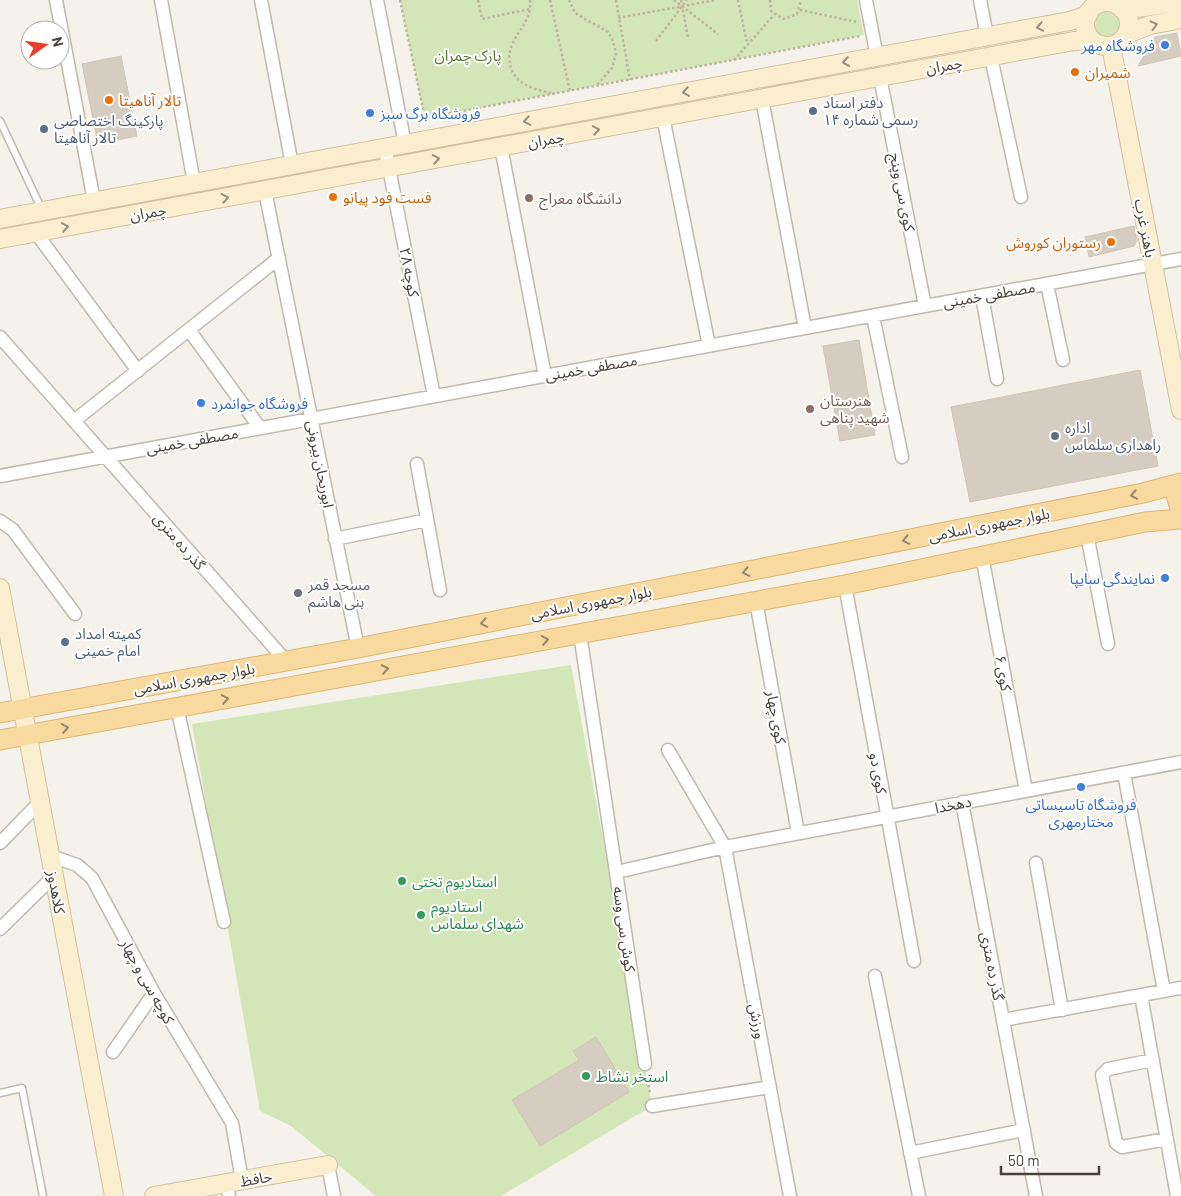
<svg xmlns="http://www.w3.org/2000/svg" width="1181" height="1196" font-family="Barlow,'Noto Sans Arabic',sans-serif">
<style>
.green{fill:#d3e6b7}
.building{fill:#d6cdc1;stroke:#d0c4b5}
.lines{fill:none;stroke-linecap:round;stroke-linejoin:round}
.lane-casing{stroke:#c0b9ae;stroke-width:9}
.street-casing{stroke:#c0b9ae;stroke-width:15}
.secondary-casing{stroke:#d1c19e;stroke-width:20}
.primary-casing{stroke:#ddb771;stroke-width:21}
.path{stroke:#c1b3a0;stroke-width:2.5;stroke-dasharray:2.5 2.5;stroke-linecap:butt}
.lane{stroke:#fff;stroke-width:6}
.street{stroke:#fff;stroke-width:12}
.secondary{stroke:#fbeecf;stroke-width:18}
.primary{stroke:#f8daa1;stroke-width:19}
.oneway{stroke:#998f7c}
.oneway2{stroke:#988668}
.shop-dot{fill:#3f7fe0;stroke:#fff;stroke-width:2}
.food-dot{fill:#e8710a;stroke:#fff;stroke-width:2}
.service-dot{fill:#5c6f8a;stroke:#fff;stroke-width:2}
.education-dot{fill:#8d6e63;stroke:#fff;stroke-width:2}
.worship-dot{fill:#6b7280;stroke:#fff;stroke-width:2}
.leisure-dot{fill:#2e9e5b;stroke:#fff;stroke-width:2}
.labels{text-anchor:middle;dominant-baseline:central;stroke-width:4;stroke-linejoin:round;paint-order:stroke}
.shop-label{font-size:15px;fill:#366cbe;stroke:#fff;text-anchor:end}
.park-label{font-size:15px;fill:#4f782f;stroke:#fff}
.street-label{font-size:15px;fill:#494239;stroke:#fff}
.food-label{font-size:15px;fill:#c56008;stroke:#fff;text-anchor:start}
.service-label{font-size:15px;fill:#4e5e75;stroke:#fff;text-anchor:start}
.education-label{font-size:15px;fill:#785e54;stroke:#fff;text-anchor:start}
.worship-label{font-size:15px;fill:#5b616d;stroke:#fff;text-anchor:start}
.leisure-label{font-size:15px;fill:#27864d;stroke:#fff;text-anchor:start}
</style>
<rect width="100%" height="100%" fill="#f5f1eb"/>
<!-- green -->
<path class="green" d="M 400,0 L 857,0 L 864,35 L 425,118 Z
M1092 24a15 15 0 1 1 30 0a15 15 0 1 1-30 0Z
M 571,665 L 652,1106 L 501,1196 L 376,1196 L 291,1126 L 260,1111 L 192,724 Z"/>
<!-- building -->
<path class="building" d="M 1177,33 L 1181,56 L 1138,66 L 1155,37 Z
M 121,56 L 137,136 L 98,144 L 82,64 Z
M 1134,226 L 1137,240 L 1134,246 L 1089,257 L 1085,237 Z
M 859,340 L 875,435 L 840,441 L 823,346 Z
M 1140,370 L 1158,466 L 970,502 L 951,407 Z
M 596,1037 L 629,1092 L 540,1146 L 512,1100 L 579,1060 L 573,1051 Z"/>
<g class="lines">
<defs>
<path id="lane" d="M 0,121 L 42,210
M 0,1093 L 22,1088 L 43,1196"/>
<path id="street" d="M 56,0 L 94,201
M 161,0 L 194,183
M 261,0 L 292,165
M 377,0 L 405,144
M 866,0 L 877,57
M 980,0 L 987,36
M 991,57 L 1021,197
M 880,77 L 925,306
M 762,99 L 805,328
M 663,117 L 709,346
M 501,147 L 545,376
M 385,148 L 434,396
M 265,191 L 358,648
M 36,233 L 138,371
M 1047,284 L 1063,360
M 982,296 L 997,379
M 873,316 L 902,457
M 189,330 L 260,428
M 0,337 L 286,661
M 74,421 L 279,258
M 417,464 L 440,590
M 0,476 L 1181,259
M 0,521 L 13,530 L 75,614
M 1087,534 L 1108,644
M 335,539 L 427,520
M 982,556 L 1026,791
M 845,585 L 914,961
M 756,601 L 798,833
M 580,634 L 645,1064
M 177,707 L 224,922
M 1124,773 L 1164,991
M 962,802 L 1036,1196
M 0,843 L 40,802
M 51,856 L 77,865 L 92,878 L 154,993 L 232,1123 L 242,1180
M 1036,863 L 1062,1010
M 617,872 L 725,847 L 668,750
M 0,929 L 54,876
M 875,976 L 919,1196
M 1141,995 L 1177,1196
M 1003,1020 L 1181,988
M 113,1052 L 154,993
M 1153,1060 L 1108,1069 L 1102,1075 L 1116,1143 L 1122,1147 L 1167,1139
M 652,1106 L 770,1087
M 910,1153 L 1024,1130
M 328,1165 L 334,1196
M 227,1183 L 229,1196
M 790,1196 L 725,847 L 1181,762"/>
<path id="secondary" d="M1085 24a22 22 0 1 1 44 0a22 22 0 1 1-44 0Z
M 1122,9 L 1146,7 L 1181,1
M 1127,34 L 1150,25 L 1181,19
M 1111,46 L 1181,410
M 0,219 L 1070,21 L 1088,15
M 0,239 L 1074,41 L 1092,40
M 0,588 L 114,1196
M 154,1196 L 328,1165"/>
<path id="primary" d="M 1181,484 L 1176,495 L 1181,512
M 0,713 L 358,648 L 1143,493 L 1181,483
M 0,740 L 845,585 L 1145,522 L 1181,519"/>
</defs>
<!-- lane casing -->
<use href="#lane" class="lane-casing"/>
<!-- street casing -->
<use href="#street" class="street-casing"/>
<!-- secondary casing -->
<use href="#secondary" class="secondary-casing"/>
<!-- primary casing -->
<use href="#primary" class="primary-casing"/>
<!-- path -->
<path class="path" d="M 400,0 L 425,118 L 860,36
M 478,0 L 482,19 L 530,9
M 530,0 C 533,28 502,39 511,68 C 517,87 539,90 555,94
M 550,0 L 570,91
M 569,0 L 575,13 L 608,32 L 613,41 L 616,53 L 612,68 L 596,86
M 616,0 L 630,80
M 674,0 L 718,34
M 681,0 L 688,38
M 738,0 L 747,43
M 770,0 L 771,11 L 783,19 L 797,14 L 801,0
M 800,10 L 857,22
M 618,18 L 716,0
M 656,41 L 687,0
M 734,60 L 774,15
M 647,1075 L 650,1094"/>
<!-- lane -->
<use href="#lane" class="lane"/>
<!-- street -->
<use href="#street" class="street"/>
<!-- secondary -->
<use href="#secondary" class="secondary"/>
<!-- primary -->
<use href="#primary" class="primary"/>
</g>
<!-- one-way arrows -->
<defs><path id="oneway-chevron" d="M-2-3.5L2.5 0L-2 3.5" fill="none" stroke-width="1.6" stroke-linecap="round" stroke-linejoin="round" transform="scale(1.25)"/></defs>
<g class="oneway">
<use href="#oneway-chevron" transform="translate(1154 25) rotate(-14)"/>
<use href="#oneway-chevron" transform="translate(1040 27) rotate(170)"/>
<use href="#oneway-chevron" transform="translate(846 62) rotate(170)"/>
<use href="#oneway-chevron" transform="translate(686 92) rotate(170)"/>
<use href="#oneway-chevron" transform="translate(527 121) rotate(170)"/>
<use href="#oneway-chevron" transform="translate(596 130) rotate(-10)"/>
<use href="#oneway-chevron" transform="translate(436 159) rotate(-10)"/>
<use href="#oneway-chevron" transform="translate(225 198) rotate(-10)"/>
<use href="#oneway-chevron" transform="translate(65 227) rotate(-10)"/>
</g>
<g class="oneway2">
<use href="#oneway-chevron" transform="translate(1134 495) rotate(169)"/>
<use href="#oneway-chevron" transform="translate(906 540) rotate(169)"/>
<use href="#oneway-chevron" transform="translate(746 572) rotate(169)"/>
<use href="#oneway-chevron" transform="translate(484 623) rotate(169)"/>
<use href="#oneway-chevron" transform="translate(545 640) rotate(-10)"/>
<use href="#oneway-chevron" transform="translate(385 669) rotate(-10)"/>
<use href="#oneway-chevron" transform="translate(225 699) rotate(-10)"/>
<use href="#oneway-chevron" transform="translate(65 728) rotate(-10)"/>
</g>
<!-- markers -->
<g class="shop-dot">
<circle cx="1165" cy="45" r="5"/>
<circle cx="370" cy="113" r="5"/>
<circle cx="201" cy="403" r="5"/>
<circle cx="1165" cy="578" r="5"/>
<circle cx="1081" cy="787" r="5"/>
</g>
<g class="food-dot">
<circle cx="1075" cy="72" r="5"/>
<circle cx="109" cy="100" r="5"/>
<circle cx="333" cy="197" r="5"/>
<circle cx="1111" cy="242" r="5"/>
</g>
<g class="service-dot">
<circle cx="813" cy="111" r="5"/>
<circle cx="44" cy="129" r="5"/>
<circle cx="1055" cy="436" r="5"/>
<circle cx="65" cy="642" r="5"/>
</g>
<g class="education-dot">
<circle cx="529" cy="198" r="5"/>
<circle cx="810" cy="409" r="5"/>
</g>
<circle class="worship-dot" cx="298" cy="593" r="5"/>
<g class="leisure-dot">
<circle cx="402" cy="881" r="5"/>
<circle cx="421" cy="915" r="5"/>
<circle cx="586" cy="1076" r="5"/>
</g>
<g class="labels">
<!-- shop labels -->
<g class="shop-label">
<text x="1155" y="45">فروشگاه مهر</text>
<text x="380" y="113" text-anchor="start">فروشگاه برگ سبز</text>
<text x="211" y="403" text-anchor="start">فروشگاه جوانمرد</text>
<text x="1155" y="578">نمایندگی سایپا</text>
<text x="1081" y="804" text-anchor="middle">فروشگاه تاسیساتی<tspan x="1081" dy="17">مختارمهری</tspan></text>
</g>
<!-- park labels -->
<g class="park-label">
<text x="468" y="55">پارک چمران</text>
</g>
<!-- street labels -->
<g class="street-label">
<text transform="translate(944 65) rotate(-10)">چمران</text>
<text transform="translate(546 139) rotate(-10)">چمران</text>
<text transform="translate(903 192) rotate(79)">کوی سی وپنج</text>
<text transform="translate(148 212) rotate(-10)">چمران</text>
<text transform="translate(1146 228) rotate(79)">باهنر غرب</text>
<text transform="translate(410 272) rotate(79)">کوچه ۲۸</text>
<text transform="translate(989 294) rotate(-10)">مصطفی خمینی</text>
<text transform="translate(591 367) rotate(-10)">مصطفی خمینی</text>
<text transform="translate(192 440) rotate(-10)">مصطفی خمینی</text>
<text transform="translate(321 464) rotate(79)">ابوریحان بیرونی</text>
<text transform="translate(989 524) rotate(-11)">بلوار جمهوری اسلامی</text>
<text transform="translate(180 541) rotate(49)">گذر ده متری</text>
<text transform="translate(591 602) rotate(-11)">بلوار جمهوری اسلامی</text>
<text transform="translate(1004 673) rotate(80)">کوی ۶</text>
<text transform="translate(194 678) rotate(-10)">بلوار جمهوری اسلامی</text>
<text transform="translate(777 717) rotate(80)">کوی چهار</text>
<text transform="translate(879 773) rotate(80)">کوی دو</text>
<text transform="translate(953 804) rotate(-11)">دهخدا</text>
<text transform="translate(57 892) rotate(80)">کلاهدوز</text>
<text transform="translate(625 929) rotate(82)">کوش سی وسه</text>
<text transform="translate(993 966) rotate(79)">گذر ده متری</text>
<text transform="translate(148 981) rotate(61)">کوچه سی و چهار</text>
<text transform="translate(758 1021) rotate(79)">ورزش</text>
<text transform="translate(256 1178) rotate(-10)">حافظ</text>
</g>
<!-- food labels -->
<g class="food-label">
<text x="1085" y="72">شمیران</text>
<text x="119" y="100">تالار آناهیتا</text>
<text x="343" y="197">فست فود پیانو</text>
<text x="1101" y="242" text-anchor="end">رستوران کوروش</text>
</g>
<!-- service labels -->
<g class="service-label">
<text x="823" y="102">دفتر اسناد<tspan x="823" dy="17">رسمی شماره ۱۴</tspan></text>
<text x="54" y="120">پارکینگ اختصاصی<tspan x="54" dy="17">تالار آناهیتا</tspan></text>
<text x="1065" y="427">اداره<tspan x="1065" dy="17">راهداری سلماس</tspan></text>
<text x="75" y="633">کمیته امداد<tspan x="75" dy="17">امام خمینی</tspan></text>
</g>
<!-- education labels -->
<g class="education-label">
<text x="539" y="198">دانشگاه معراج</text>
<text x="820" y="400">هنرستان<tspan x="820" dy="17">شهید پناهی</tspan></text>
</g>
<!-- worship labels -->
<g class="worship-label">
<text x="308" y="584">مسجد قمر<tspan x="308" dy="17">بنی هاشم</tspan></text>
</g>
<!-- leisure labels -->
<g class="leisure-label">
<text x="412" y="881">استادیوم تختی</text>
<text x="431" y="906">استادیوم<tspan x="431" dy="17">شهدای سلماس</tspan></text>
<text x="596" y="1076">استخر نشاط</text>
</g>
</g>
<!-- north arrow -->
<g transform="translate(45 45) rotate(76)"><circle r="24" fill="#ffffff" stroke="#b6b3b0"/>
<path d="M0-4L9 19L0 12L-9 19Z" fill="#ed3d2b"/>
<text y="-8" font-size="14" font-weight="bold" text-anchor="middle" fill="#494239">N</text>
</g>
<!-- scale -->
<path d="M1001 1166v8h98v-8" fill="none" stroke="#494239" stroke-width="2.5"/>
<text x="1008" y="1166" font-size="15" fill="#494239" stroke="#ffffff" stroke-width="4" paint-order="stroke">50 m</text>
</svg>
